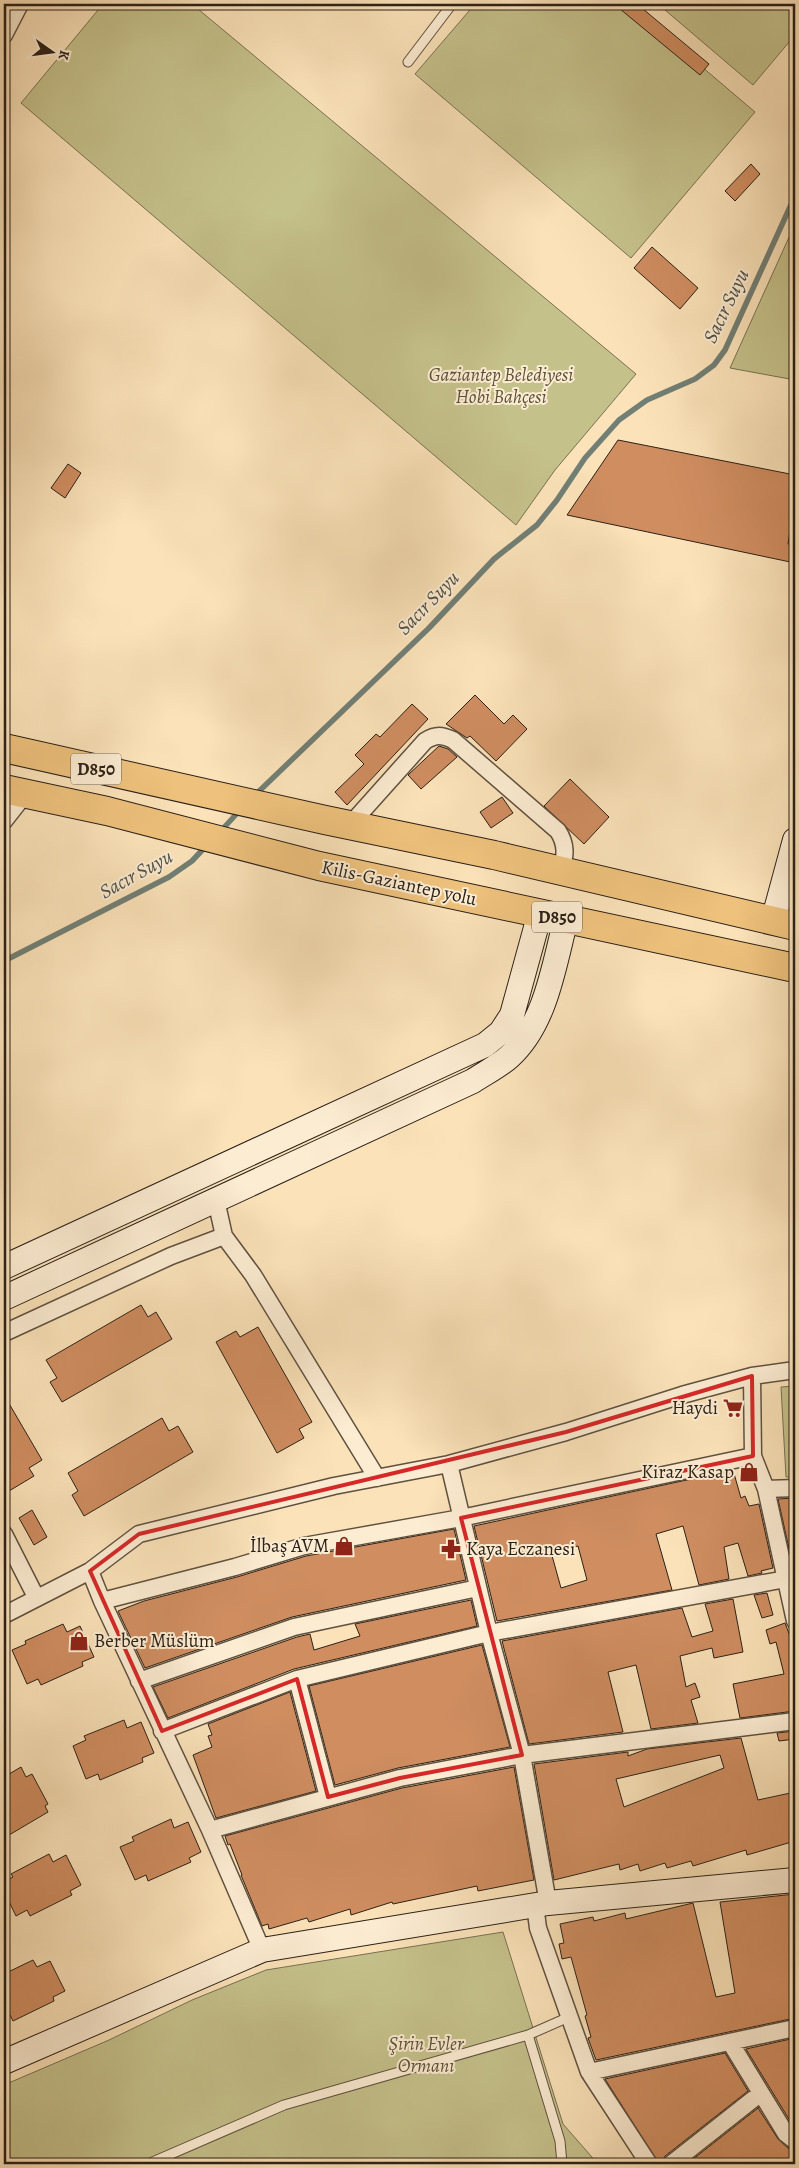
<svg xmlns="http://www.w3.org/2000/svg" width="799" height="2168" font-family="Alegreya,serif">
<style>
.green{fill:#c5c18b;stroke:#787152}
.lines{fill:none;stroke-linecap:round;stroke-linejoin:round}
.stream{stroke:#717f75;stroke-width:5.5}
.building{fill:#cf8d60;stroke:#2b2118;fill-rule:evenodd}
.lane-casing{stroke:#5f5140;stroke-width:11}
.street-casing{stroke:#5f5140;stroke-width:19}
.secondary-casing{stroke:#2b2118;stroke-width:26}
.highway-casing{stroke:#2b2118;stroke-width:30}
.lane{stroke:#fcecd2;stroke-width:9}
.street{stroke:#fcecd2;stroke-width:16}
.secondary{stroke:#fcecd2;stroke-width:24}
.highway{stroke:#eec17c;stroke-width:28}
.marked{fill:none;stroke:#d62828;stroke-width:4;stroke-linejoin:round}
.labels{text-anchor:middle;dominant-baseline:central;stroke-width:4;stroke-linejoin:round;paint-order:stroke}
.shield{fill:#fcecd2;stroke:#6a5e50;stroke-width:1}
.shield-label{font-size:18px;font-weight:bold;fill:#2b2118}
.park-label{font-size:19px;font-style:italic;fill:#59513a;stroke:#fcecd2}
.street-label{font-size:19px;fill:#2b2118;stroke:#fcecd2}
.poi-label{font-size:19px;fill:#2b2118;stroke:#fcecd2;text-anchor:end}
.water-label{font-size:20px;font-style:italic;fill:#4e5046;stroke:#fcecd2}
</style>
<rect width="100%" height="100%" fill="#fbe2b9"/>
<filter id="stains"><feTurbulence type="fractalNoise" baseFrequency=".004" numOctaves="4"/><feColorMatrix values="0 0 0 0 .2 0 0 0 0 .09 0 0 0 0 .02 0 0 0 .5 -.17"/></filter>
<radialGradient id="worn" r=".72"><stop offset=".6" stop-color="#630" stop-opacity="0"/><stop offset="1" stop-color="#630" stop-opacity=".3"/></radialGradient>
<!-- green -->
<path class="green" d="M 103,4 L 192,4 L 636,374 L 555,470 L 516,525 L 21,103 Z
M 475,4 L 628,4 L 755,112 L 631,258 L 415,74 Z
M 658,4 L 795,4 L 795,35 L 753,85 Z
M 795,224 L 795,380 L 730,368 Z
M 795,1386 L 795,1477 L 786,1477 L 781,1387 Z
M 503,1932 L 563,2124 L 598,2164 L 4,2164 L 4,2085 L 109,2040 L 192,2000 L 266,1970 Z"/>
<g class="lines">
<!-- stream -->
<path class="stream" d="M 253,797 L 429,628 L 494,559 L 537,525 L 557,500 L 585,458 L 619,420 L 647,400 L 695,379 L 714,365 L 725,350 L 795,196
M 219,833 L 241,809
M 4,961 L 169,877 L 192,861 L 207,845"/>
</g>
<!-- building -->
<path class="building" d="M 614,4 L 637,4 L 709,64 L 700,75 Z
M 751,164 L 760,174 L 735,201 L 725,191 Z
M 652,247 L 698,288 L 680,309 L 634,268 Z
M 618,440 L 795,475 L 795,498 L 788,544 L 795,545 L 795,563 L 567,515 Z
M 68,464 L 81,473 L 65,498 L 51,488 Z
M 475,695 L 504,724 L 513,715 L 527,729 L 496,761 L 470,736 L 467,738 L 446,724 Z
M 412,704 L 428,719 L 347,805 L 335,792 L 364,764 L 355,755 L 376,734 L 380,737 Z
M 439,746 L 448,749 L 457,757 L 421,789 L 408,775 Z
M 570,779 L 609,817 L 584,844 L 544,806 Z
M 502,797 L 513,813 L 491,828 L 480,812 Z
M 141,1305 L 148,1317 L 156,1312 L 172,1339 L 62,1402 L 50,1382 L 57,1378 L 46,1360 Z
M 258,1327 L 312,1422 L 299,1429 L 304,1438 L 277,1453 L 216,1342 L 236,1331 L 240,1337 Z
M 4,1395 L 42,1460 L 29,1468 L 34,1476 L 4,1494 Z
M 162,1418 L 169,1431 L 178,1426 L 193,1452 L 84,1516 L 72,1495 L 78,1491 L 68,1473 Z
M 733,1470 L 741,1498 L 745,1496 L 749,1506 L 759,1504 L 773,1568 L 761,1571 L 762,1573 L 748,1576 L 738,1543 L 724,1547 L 729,1579 L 699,1585 L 683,1526 L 656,1534 L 672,1590 L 497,1621 L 474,1526 ZM 578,1546 L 587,1580 L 561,1588 L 551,1552 Z
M 795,1498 L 795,1561 L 792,1562 L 778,1499 Z
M 32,1510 L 47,1537 L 34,1545 L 19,1518 Z
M 454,1529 L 466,1580 L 292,1617 L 145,1668 L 118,1611 L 144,1601 L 237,1577 L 306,1556 Z
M 767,1593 L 773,1615 L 762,1618 L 754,1595 Z
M 733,1599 L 743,1652 L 714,1658 L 712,1648 L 680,1656 L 686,1687 L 695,1683 L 700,1697 L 691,1700 L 698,1723 L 651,1729 L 636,1665 L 608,1672 L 623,1732 L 529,1744 L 502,1641 L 682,1608 L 692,1637 L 713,1631 L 705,1604 Z
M 471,1600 L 477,1626 L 294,1669 L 168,1718 L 153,1687 L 297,1637 L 310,1634 L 314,1650 L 360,1636 L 355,1624 Z
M 785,1623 L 795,1649 L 795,1711 L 740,1718 L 733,1684 L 784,1674 L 776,1642 L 770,1644 L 766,1630 Z
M 63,1624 L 67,1632 L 80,1626 L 94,1657 L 82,1662 L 83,1666 L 41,1685 L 38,1679 L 27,1684 L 12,1650 L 26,1644 L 25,1641 Z
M 482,1645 L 510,1747 L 398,1768 L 335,1785 L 309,1686 Z
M 290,1692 L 316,1791 L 216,1818 L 193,1755 L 212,1747 L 208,1736 L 212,1735 L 208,1724 Z
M 124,1720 L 127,1728 L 141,1722 L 154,1753 L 142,1758 L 143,1762 L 100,1780 L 98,1774 L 86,1779 L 73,1746 L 86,1740 L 84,1736 Z
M 795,1731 L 795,1739 L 779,1741 L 777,1733 Z
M 741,1738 L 758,1800 L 795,1792 L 795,1841 L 747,1855 L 746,1850 L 693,1866 L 691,1861 L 667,1868 L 665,1863 L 640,1871 L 638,1864 L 620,1870 L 619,1864 L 554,1880 L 534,1764 L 628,1752 L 628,1756 L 647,1749 ZM 720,1755 L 724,1768 L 624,1807 L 616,1779 Z
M 21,1767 L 26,1777 L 32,1774 L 48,1804 L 45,1806 L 48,1812 L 4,1838 L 4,1777 Z
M 514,1767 L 534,1880 L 478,1891 L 477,1886 L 393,1904 L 392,1902 L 351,1915 L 350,1909 L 309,1922 L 307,1918 L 269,1929 L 268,1924 L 262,1926 L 241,1875 L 242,1875 L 230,1844 L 228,1845 L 225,1836 L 402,1788 Z
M 171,1819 L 174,1828 L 188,1822 L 201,1852 L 189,1858 L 191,1862 L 148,1881 L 146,1875 L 135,1880 L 120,1847 L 134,1841 L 132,1837 Z
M 49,1854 L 53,1862 L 66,1855 L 81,1885 L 70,1891 L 72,1895 L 30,1916 L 27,1910 L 16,1916 L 4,1891 L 4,1882 L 13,1877 L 11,1874 Z
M 795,1894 L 795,2018 L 596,2060 L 588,2038 L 591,2037 L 585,2016 L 587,2015 L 571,1957 L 562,1959 L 559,1944 L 564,1943 L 560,1924 L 593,1917 L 594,1921 L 625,1913 L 626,1919 L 693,1903 L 716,1997 L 735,1993 L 720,1902 Z
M 33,1960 L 37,1967 L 50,1961 L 65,1991 L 53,1997 L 54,2001 L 13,2021 L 10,2015 L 4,2018 L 4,1974 Z
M 795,2038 L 795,2129 L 746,2049 Z
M 725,2053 L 748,2091 L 665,2156 L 661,2164 L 659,2164 L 605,2079 Z
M 758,2108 L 778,2139 L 789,2149 L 795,2151 L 795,2160 L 790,2164 L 687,2164 Z"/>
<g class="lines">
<defs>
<path id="lane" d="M 408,62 L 452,4
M 528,2035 L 560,2141 L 562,2164
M 148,2164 L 284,2105 L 528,2035 L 569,2017"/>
<path id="street" d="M 4,35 L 20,4
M 4,821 L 26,793
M 349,826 L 425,741 C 436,734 442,735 453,740 L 558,831 C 567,845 565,855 562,871
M 216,1200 L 224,1236 L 253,1275 L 377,1478
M 4,1333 L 171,1256 L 224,1236
M 752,1376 L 753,1456 L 766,1489 L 795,1488
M 449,1464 L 489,1633 L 522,1755 L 548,1903
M 766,1489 L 795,1621
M 4,1534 L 36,1597
M 90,1571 L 102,1601 L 210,1830 L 262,1950
M 102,1601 L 235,1567 L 304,1546 L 461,1518 L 753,1456
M 4,1615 L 90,1571 L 139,1534 L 334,1486 L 449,1464 L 566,1432 L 682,1395 L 752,1376 L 795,1370
M 297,1679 L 328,1797
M 139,1681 L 294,1627 L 478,1588
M 162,1731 L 297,1679 L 489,1633 L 786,1579
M 210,1830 L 400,1778 L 522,1755 L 795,1721
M 535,1905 L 538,1928 L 589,2072 L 795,2028
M 730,2042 L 786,2134 L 795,2141
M 589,2072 L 649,2164
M 671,2164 L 761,2093"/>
<path id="secondary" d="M 773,921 L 795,840
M 4,1267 L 485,1045 L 501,1032 L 512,1015 L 540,913
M 4,1298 L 473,1081 C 485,1073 499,1066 509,1057 C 546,1024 554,965 566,919
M 4,2062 L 262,1950 L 548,1903 L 795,1880"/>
<path id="highway" d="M 4,748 L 325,820 L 494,855 L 795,926
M 4,789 L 107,811 L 319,866 L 795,968"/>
</defs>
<!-- lane casing -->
<use href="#lane" class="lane-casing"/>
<!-- street casing -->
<use href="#street" class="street-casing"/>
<!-- secondary casing -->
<use href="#secondary" class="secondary-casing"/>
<!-- highway casing -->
<use href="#highway" class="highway-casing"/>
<!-- lane -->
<use href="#lane" class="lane"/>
<!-- street -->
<use href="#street" class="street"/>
<!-- secondary -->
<use href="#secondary" class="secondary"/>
<!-- highway -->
<use href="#highway" class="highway"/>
</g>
<!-- marked area -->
<path class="marked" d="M 752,1376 L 753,1456 L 461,1518 L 522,1755 L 400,1778 L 328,1797 L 297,1679 L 162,1731 L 90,1571 L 139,1534 L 566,1432 Z"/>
<!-- icons -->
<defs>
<symbol id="supermarket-bare" viewBox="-9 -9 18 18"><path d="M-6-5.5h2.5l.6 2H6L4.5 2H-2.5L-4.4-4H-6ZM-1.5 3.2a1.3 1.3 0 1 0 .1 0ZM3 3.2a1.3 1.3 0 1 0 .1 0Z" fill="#8f2418" stroke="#fcecd2" stroke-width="2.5" paint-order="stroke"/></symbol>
<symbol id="shop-bare" viewBox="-9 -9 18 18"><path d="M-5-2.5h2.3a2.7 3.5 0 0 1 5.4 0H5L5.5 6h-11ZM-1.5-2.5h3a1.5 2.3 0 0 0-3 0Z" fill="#8f2418" stroke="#fcecd2" stroke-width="2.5" paint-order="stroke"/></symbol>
<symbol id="pharmacy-bare" viewBox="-9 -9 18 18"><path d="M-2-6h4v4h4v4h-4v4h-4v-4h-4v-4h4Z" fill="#8f2418" stroke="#fcecd2" stroke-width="2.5" paint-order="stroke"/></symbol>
</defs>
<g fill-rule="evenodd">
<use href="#supermarket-bare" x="719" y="1394" width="28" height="28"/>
<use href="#shop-bare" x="735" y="1458" width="28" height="28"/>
<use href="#shop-bare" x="330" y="1532" width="28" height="28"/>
<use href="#pharmacy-bare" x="437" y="1535" width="28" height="28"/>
<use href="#shop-bare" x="65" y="1627" width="28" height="28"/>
</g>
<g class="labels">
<!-- shield labels -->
<g class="shield">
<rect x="71" y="753.5" width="50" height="31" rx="4"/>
<rect x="532" y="901.5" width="50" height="31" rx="4"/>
</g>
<g class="shield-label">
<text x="96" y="769">D850</text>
<text x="557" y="917">D850</text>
</g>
<!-- park labels -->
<g class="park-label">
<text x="501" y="375">Gaziantep Belediyesi<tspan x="501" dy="22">Hobi Bahçesi</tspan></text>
<text x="426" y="2044">Şirin Evler<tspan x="426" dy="22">Ormanı</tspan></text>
</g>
<!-- street labels -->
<g class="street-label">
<text transform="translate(399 883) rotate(12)">Kilis-Gaziantep yolu</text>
</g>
<!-- poi labels -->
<g class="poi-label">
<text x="718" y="1408">Haydi</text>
<text x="734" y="1472">Kiraz Kasap</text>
<text x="329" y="1546">İlbaş AVM</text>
<text x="466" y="1549" text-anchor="start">Kaya Eczanesi</text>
<text x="94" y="1641" text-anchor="start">Berber Müslüm</text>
</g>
<!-- water labels -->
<g class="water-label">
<text transform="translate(726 306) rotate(-64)">Sacır Suyu</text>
<text transform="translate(428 603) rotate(-46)">Sacır Suyu</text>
<text transform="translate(136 874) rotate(-29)">Sacır Suyu</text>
</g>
</g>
<!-- margin -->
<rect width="799" height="2168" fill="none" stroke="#fbe2b9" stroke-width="20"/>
<rect x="5" y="5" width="789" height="2158" fill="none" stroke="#2b2118" stroke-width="2.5"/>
<rect x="10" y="10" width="779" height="2148" fill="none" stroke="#2b2118"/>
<!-- north arrow -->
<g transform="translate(52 52) rotate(104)" stroke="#fcecd2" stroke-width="4" paint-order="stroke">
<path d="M0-4L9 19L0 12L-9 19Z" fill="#2b2118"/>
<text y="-8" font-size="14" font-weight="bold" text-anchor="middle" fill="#2b2118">K</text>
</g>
<rect width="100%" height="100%" filter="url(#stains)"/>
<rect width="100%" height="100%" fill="url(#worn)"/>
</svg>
